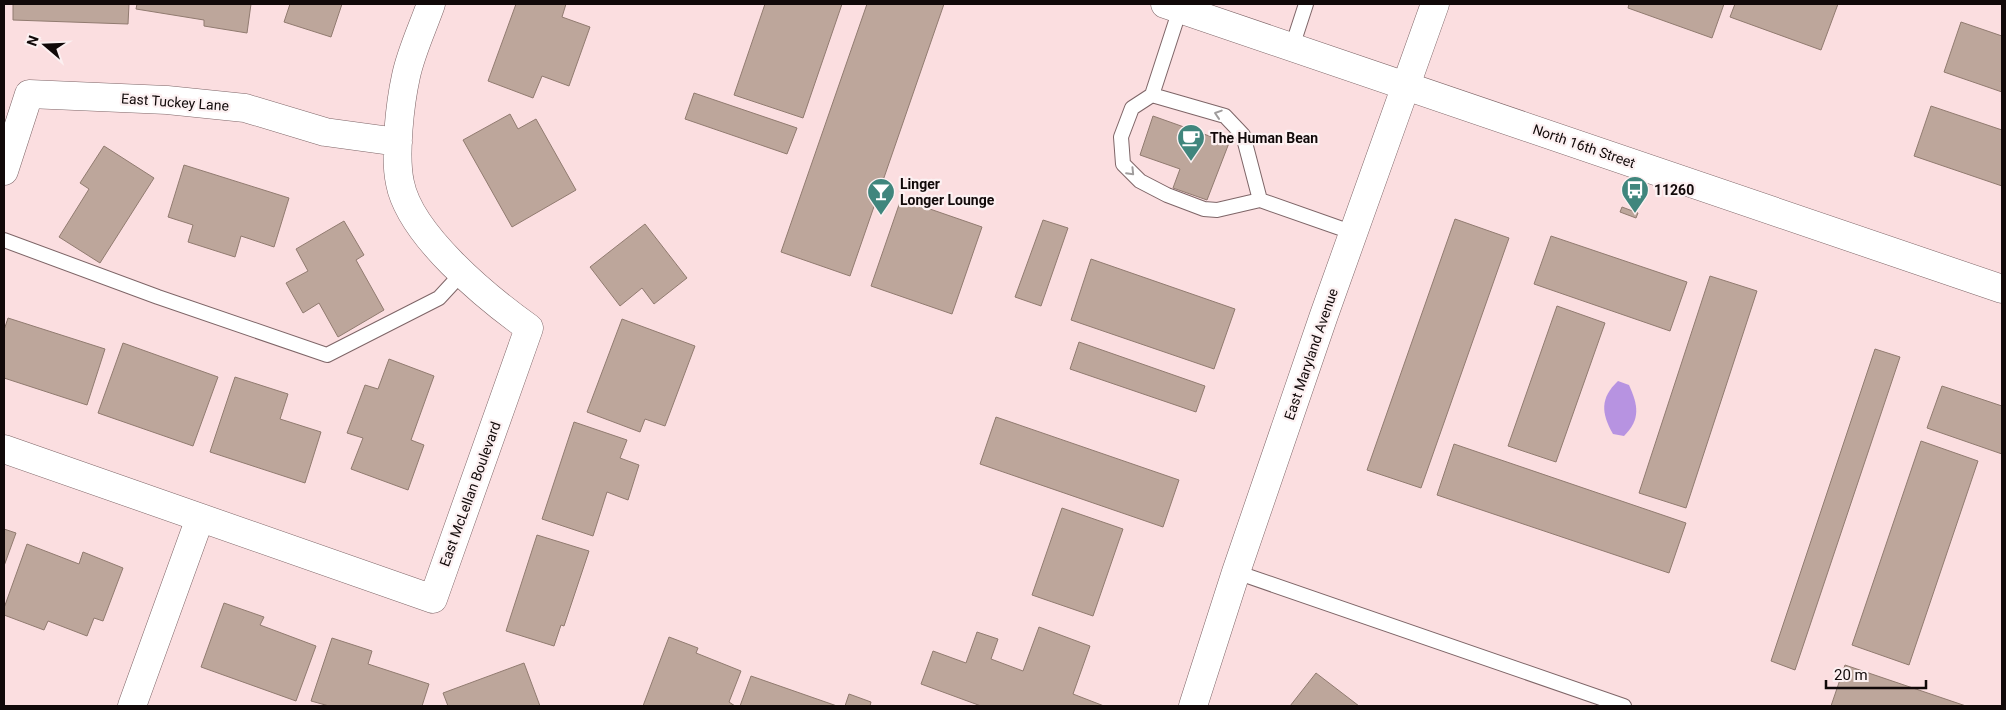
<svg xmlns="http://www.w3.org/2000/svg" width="2006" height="710" font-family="Roboto,sans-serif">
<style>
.water{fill:#b793e1}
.building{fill:#bda69b;stroke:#917b70}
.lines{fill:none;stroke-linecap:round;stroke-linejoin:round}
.service-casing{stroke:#7e6567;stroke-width:16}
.minor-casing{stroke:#7e6567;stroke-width:29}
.tertiary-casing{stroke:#7e6567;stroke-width:29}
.secondary-casing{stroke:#7e6567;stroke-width:29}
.service{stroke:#fff;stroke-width:14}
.minor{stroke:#fff;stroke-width:28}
.tertiary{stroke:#fff;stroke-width:28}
.secondary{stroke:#fff;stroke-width:28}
.oneway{stroke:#a09d9d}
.labels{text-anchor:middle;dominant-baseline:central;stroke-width:4.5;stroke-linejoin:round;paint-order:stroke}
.street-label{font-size:14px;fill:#110909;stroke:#fcf0f1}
.poi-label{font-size:14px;font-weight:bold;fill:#110909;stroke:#fcf0f1;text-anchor:start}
</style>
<rect width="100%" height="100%" fill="#fbdee0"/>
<!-- water -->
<path class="water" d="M 1618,381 L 1629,385 C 1638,405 1641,419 1624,436 L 1613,434 C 1601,413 1600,398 1618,381 Z"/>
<!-- building -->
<path class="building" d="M 13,4 L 129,4 L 128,24 L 13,20 Z
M 137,4 L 251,4 L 247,33 L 204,26 L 204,20 L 136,9 Z
M 290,4 L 342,4 L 331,37 L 284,22 Z
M 516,4 L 566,4 L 562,17 L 590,27 L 569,86 L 542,76 L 533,98 L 488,81 Z
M 765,4 L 842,4 L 803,118 L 734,95 Z
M 867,4 L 944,4 L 850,276 L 781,252 Z
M 1629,4 L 1724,4 L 1712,38 L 1628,8 Z
M 1735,4 L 1838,4 L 1821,50 L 1730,17 Z
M 1961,22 L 2002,36 L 2002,92 L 1944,72 Z
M 694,93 L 797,128 L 787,154 L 685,119 Z
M 1931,106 L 2002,130 L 2002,186 L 1914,156 Z
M 510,114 L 518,129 L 536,119 L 576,190 L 512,227 L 463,140 Z
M 1153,116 L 1229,143 L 1207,200 L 1173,188 L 1180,169 L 1140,155 Z
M 104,146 L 154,178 L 100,263 L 59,237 L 89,189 L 80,183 Z
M 184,165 L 289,198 L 274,247 L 241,236 L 235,257 L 188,242 L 193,225 L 168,217 Z
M 901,199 L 982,227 L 952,314 L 871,286 Z
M 1622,207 L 1638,213 L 1636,218 L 1620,212 Z
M 1455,219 L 1509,238 L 1421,488 L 1367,470 Z
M 1043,220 L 1068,228 L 1041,306 L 1015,297 Z
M 344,221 L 364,255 L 356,260 L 384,310 L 338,337 L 319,303 L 303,313 L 286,283 L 308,271 L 296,249 Z
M 645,224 L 687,278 L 654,304 L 642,288 L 620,306 L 590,267 Z
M 1551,236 L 1687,282 L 1670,331 L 1534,284 Z
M 1091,259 L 1235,309 L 1214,369 L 1071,320 Z
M 1710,276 L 1757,291 L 1686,508 L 1639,493 Z
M 1557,306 L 1605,323 L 1556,462 L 1508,446 Z
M 8,318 L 105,349 L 87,405 L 4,378 L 4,330 Z
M 622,319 L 695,346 L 665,426 L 645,419 L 640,432 L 587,412 Z
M 1079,342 L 1205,386 L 1196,412 L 1070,369 Z
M 123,343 L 218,377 L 193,446 L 98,413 Z
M 1875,349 L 1900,357 L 1795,670 L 1771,661 Z
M 389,359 L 434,376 L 411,440 L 424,445 L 408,490 L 351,469 L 363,438 L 347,433 L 365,385 L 378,389 Z
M 235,377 L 288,394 L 280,419 L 321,432 L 305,483 L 210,452 Z
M 1942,386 L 2002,406 L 2002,454 L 1927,428 Z
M 996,417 L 1179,480 L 1163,527 L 980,464 Z
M 574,422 L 627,440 L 620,458 L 639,465 L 628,500 L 607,492 L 593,536 L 542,519 Z
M 1921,441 L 1978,461 L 1909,665 L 1852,645 Z
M 1454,444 L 1686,523 L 1669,573 L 1437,495 Z
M 1062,508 L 1123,529 L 1093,616 L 1032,595 Z
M 4,529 L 16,533 L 4,566 Z
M 537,535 L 589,551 L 564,626 L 561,625 L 554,646 L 506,631 Z
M 27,544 L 79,564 L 83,552 L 123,568 L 103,621 L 94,618 L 87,636 L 48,621 L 44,630 L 4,615 L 4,608 Z
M 224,603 L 264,617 L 260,625 L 316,646 L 296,701 L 201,667 Z
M 1039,627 L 1090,646 L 1073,694 L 1104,706 L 981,706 L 921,684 L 933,651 L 966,663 L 977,632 L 998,639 L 991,659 L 1023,671 Z
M 669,637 L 698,648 L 696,653 L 741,671 L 729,702 L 735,706 L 643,706 Z
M 332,638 L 372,651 L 368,664 L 429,684 L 422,706 L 329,706 L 311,701 Z
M 524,663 L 540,706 L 448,706 L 443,693 Z
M 1845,665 L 1966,706 L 1831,706 Z
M 1316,673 L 1359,706 L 1290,706 Z
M 751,676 L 837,706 L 740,706 Z
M 849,694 L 871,702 L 870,706 L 845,706 Z"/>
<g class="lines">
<defs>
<path id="service" d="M 1292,47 L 1306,4
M 1152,95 L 1180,9
M 1260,200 L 1243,135 L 1225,116 L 1152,95 L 1132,108 L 1121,137 L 1123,164 L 1140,181 L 1167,195 L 1204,209 L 1217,210 L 1260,200 L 1354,233
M 4,240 L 158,297 L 327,355 L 439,298 L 463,272
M 1236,572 L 1624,706"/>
<path id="minor" d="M 4,171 L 29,94 L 167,100 L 245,108 L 325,132 L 398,142
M 4,449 L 433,599 L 529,328 C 487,298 410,235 400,183 C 394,156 400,103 406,76 C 411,52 423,27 431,4
M 132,706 L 200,518"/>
<path id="tertiary" d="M 1193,706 L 1236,572 L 1324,315 L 1435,4"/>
<path id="secondary" d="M 1165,4 L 2002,289"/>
</defs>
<!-- service casing -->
<use href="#service" class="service-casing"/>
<!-- minor casing -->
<use href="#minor" class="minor-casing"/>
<!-- tertiary casing -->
<use href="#tertiary" class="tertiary-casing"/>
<!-- secondary casing -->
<use href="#secondary" class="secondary-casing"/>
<!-- service -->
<use href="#service" class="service"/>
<!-- minor -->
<use href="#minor" class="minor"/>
<!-- tertiary -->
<use href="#tertiary" class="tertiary"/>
<!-- secondary -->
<use href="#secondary" class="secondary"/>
</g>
<!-- one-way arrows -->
<defs><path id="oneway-chevron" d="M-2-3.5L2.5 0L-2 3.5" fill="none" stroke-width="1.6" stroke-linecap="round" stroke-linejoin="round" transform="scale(1.25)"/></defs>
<g class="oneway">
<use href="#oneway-chevron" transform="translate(1218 114) rotate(-162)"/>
<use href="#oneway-chevron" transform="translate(1131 172) rotate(46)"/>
</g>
<!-- icons -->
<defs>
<symbol id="cafe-pin" viewBox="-11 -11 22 30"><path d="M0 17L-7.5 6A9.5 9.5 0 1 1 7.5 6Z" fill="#40867d" stroke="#fcf0f1"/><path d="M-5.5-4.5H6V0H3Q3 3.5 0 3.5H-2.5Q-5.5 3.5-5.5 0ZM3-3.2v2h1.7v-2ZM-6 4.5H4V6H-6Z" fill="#fff"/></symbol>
<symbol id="bus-pin" viewBox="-11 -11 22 30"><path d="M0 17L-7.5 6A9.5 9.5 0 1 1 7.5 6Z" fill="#40867d" stroke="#fcf0f1"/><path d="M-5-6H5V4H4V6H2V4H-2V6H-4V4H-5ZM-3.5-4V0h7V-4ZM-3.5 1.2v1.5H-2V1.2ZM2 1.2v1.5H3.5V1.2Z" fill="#fff"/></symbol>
<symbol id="bar-pin" viewBox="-11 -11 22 30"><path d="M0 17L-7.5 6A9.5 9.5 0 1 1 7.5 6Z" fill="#40867d" stroke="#fcf0f1"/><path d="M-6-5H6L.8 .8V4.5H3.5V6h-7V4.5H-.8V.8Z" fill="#fff"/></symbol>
</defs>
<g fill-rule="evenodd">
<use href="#cafe-pin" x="1175" y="122" width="32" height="43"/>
<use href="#bus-pin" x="1619" y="174" width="32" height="43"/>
<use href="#bar-pin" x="865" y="176" width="32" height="43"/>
</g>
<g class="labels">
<!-- street labels -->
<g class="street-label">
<text transform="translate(175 102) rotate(4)">East Tuckey Lane</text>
<text transform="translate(1584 146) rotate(19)">North 16th Street</text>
<text transform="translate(1311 354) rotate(-71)">East Maryland Avenue</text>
<text transform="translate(470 494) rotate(-70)">East McLellan Boulevard</text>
</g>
<!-- poi labels -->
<g class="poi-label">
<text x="1210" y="138">The Human Bean</text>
<text x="900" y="184">Linger<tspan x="900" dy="16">Longer Lounge</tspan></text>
<text x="1654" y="190">11260</text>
</g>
</g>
<!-- border -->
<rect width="2006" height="710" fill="none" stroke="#110909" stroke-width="10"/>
<!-- north arrow -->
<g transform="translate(45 45) rotate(289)" stroke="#fcf0f1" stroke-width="4" paint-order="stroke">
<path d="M0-4L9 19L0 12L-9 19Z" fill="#110909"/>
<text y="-8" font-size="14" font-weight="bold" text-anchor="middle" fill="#110909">N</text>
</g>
<!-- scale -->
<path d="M1826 680v8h100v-8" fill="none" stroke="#110909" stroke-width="2.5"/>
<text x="1834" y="680" font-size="15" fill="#110909" stroke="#fcf0f1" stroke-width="4" paint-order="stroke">20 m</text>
</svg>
